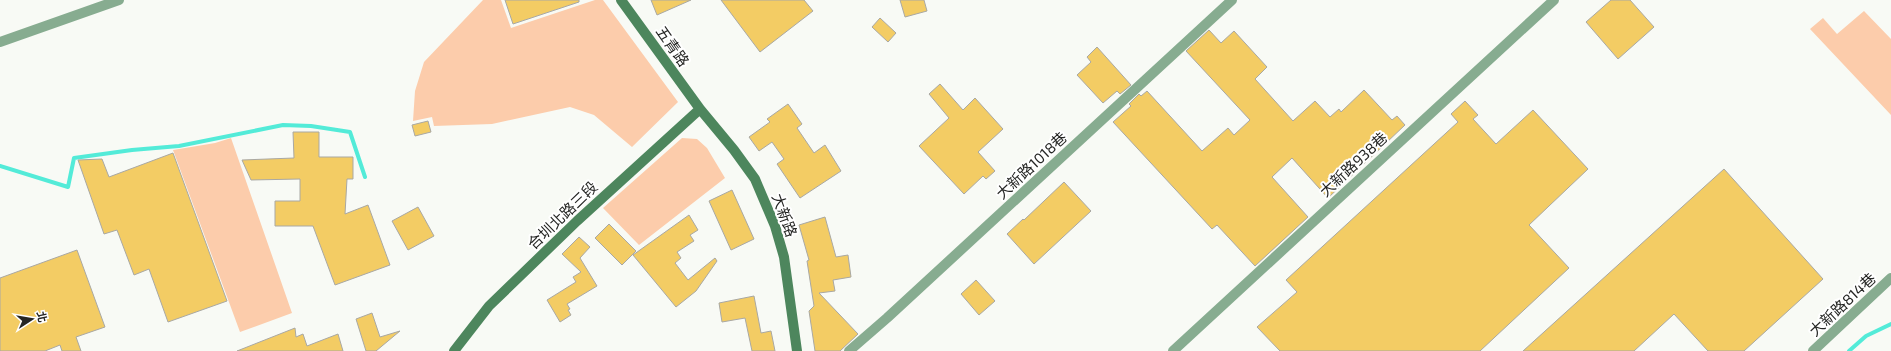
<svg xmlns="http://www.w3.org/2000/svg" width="1891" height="351" font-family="'Exo 2','Noto Sans TC',sans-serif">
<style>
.green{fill:#fcccab}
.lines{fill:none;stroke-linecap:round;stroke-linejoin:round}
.stream{stroke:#53ebd8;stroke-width:4}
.building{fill:#f3cc64;stroke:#a9a8a3}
.street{stroke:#87ac90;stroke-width:10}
.secondary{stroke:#4d865d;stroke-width:10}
.labels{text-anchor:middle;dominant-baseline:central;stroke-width:4;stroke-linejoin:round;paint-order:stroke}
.street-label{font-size:15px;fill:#252624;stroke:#fff}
</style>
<rect width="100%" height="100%" fill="#f8faf5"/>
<!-- green -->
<path class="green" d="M 483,0 L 501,0 L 511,28 L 595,0 L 603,0 L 678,102 L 632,147 L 594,115 L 570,107 L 492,124 L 434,126 L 432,117 L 413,121 L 415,91 L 424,62 Z
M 1864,11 L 1891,39 L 1891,115 L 1810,29 L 1823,18 L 1837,34 Z
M 231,138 L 292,313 L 240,332 L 173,150 L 215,143 Z
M 682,138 L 697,139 L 707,148 L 725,178 L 639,245 L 603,208 Z"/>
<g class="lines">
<!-- stream -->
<path class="stream" d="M 0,166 L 68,187 L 74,158 L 132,150 L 179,146 L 283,125 L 311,126 L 350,132 L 365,177
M 1849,351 L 1866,336 L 1891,324"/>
</g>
<!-- building -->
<path class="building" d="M 505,0 L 579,0 L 579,2 L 513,24 Z
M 651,0 L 691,0 L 657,15 Z
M 721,0 L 804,0 L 813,11 L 760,52 Z
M 900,0 L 924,0 L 927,11 L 905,17 Z
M 1611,0 L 1630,0 L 1654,27 L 1618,59 L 1586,22 Z
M 880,18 L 896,33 L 888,42 L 872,27 Z
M 1209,30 L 1221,43 L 1234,31 L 1267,67 L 1255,79 L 1293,121 L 1315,101 L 1330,117 L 1339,109 L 1341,112 L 1364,90 L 1392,120 L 1397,116 L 1405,125 L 1328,198 L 1292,158 L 1272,177 L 1308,217 L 1255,266 L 1217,225 L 1212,229 L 1113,122 L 1131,106 L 1129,104 L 1139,94 L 1141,96 L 1147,91 L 1202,151 L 1228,128 L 1234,135 L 1250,120 L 1186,51 Z
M 1097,47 L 1131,85 L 1120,94 L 1117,91 L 1103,103 L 1077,75 L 1091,62 L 1087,57 Z
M 940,84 L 963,110 L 975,98 L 1003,129 L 978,152 L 995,171 L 986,179 L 983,176 L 964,194 L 919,146 L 949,118 L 929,94 Z
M 1465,101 L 1478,115 L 1473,119 L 1496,144 L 1533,110 L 1588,169 L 1529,225 L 1569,268 L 1480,351 L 1280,351 L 1257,327 L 1297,292 L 1286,280 L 1458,122 L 1451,114 Z
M 788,104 L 802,124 L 797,128 L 814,153 L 825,145 L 841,171 L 800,198 L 777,164 L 784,159 L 772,142 L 759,151 L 749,137 L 770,122 L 767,119 Z
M 428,121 L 431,132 L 415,136 L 412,125 Z
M 293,132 L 319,132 L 319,157 L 353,157 L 353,179 L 347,179 L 345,214 L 368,205 L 390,265 L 335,285 L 313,226 L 275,226 L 275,201 L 300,201 L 300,179 L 251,180 L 242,160 L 294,158 Z
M 173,153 L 227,301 L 168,322 L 149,269 L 134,275 L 117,230 L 104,234 L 78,160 L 102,159 L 109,177 Z
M 1724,169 L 1823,279 L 1744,351 L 1708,351 L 1674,314 L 1634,351 L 1523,351 Z
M 1064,182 L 1091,211 L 1034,264 L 1007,234 L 1023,219 L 1024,220 Z
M 732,190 L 754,239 L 731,250 L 709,201 Z
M 418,207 L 434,236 L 408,250 L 392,221 Z
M 689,215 L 698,230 L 690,235 L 694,241 L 677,252 L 681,258 L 675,263 L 688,280 L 715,258 L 717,261 L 696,291 L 676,307 L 633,255 Z
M 825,217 L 836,257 L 848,255 L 851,277 L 833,280 L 835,291 L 819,293 L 858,334 L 840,351 L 815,351 L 809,311 L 814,306 L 807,261 L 809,260 L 799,225 Z
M 609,224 L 636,251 L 622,265 L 595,238 Z
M 579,237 L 590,247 L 580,258 L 597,286 L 567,304 L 570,309 L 568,310 L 571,315 L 560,322 L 547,300 L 576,282 L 573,277 L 581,272 L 562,254 Z
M 77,250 L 105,327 L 76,337 L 81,351 L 62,351 L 60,345 L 45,351 L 0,351 L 0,278 Z
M 976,280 L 995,301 L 979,315 L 961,294 Z
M 754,296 L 761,333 L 771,331 L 775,351 L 752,351 L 745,318 L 722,322 L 719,303 Z
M 372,313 L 380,337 L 400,331 L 376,351 L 366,351 L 356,319 Z
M 295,328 L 296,337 L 303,334 L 307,346 L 338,334 L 343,351 L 237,351 Z"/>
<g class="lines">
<!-- street -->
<path class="street" d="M 0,42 L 119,0
M 849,351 L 887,318 L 1232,0
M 1173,351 L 1554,0
M 1813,351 L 1891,278"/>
<!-- secondary -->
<path class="secondary" d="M 621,0 L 700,109 L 734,150 L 755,179 L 775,226 L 784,257 L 797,351
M 454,351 L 489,306 L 577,221 L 700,109"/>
</g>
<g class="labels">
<!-- street labels -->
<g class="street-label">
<text transform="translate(673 46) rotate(55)">五青路</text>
<text transform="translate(1353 164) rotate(-43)">大新路938巷</text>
<text transform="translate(1031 165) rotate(-43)">大新路1018巷</text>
<text transform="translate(562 215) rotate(-44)">合圳北路三段</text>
<text transform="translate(785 215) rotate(70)">大新路</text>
<text transform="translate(1842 304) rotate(-43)">大新路814巷</text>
</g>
</g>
<!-- north arrow -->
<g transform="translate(32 319) rotate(78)" stroke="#ffffff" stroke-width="3" paint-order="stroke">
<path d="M0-3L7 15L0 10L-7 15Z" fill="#252624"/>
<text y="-6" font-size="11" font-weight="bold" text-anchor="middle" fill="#252624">北</text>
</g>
</svg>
